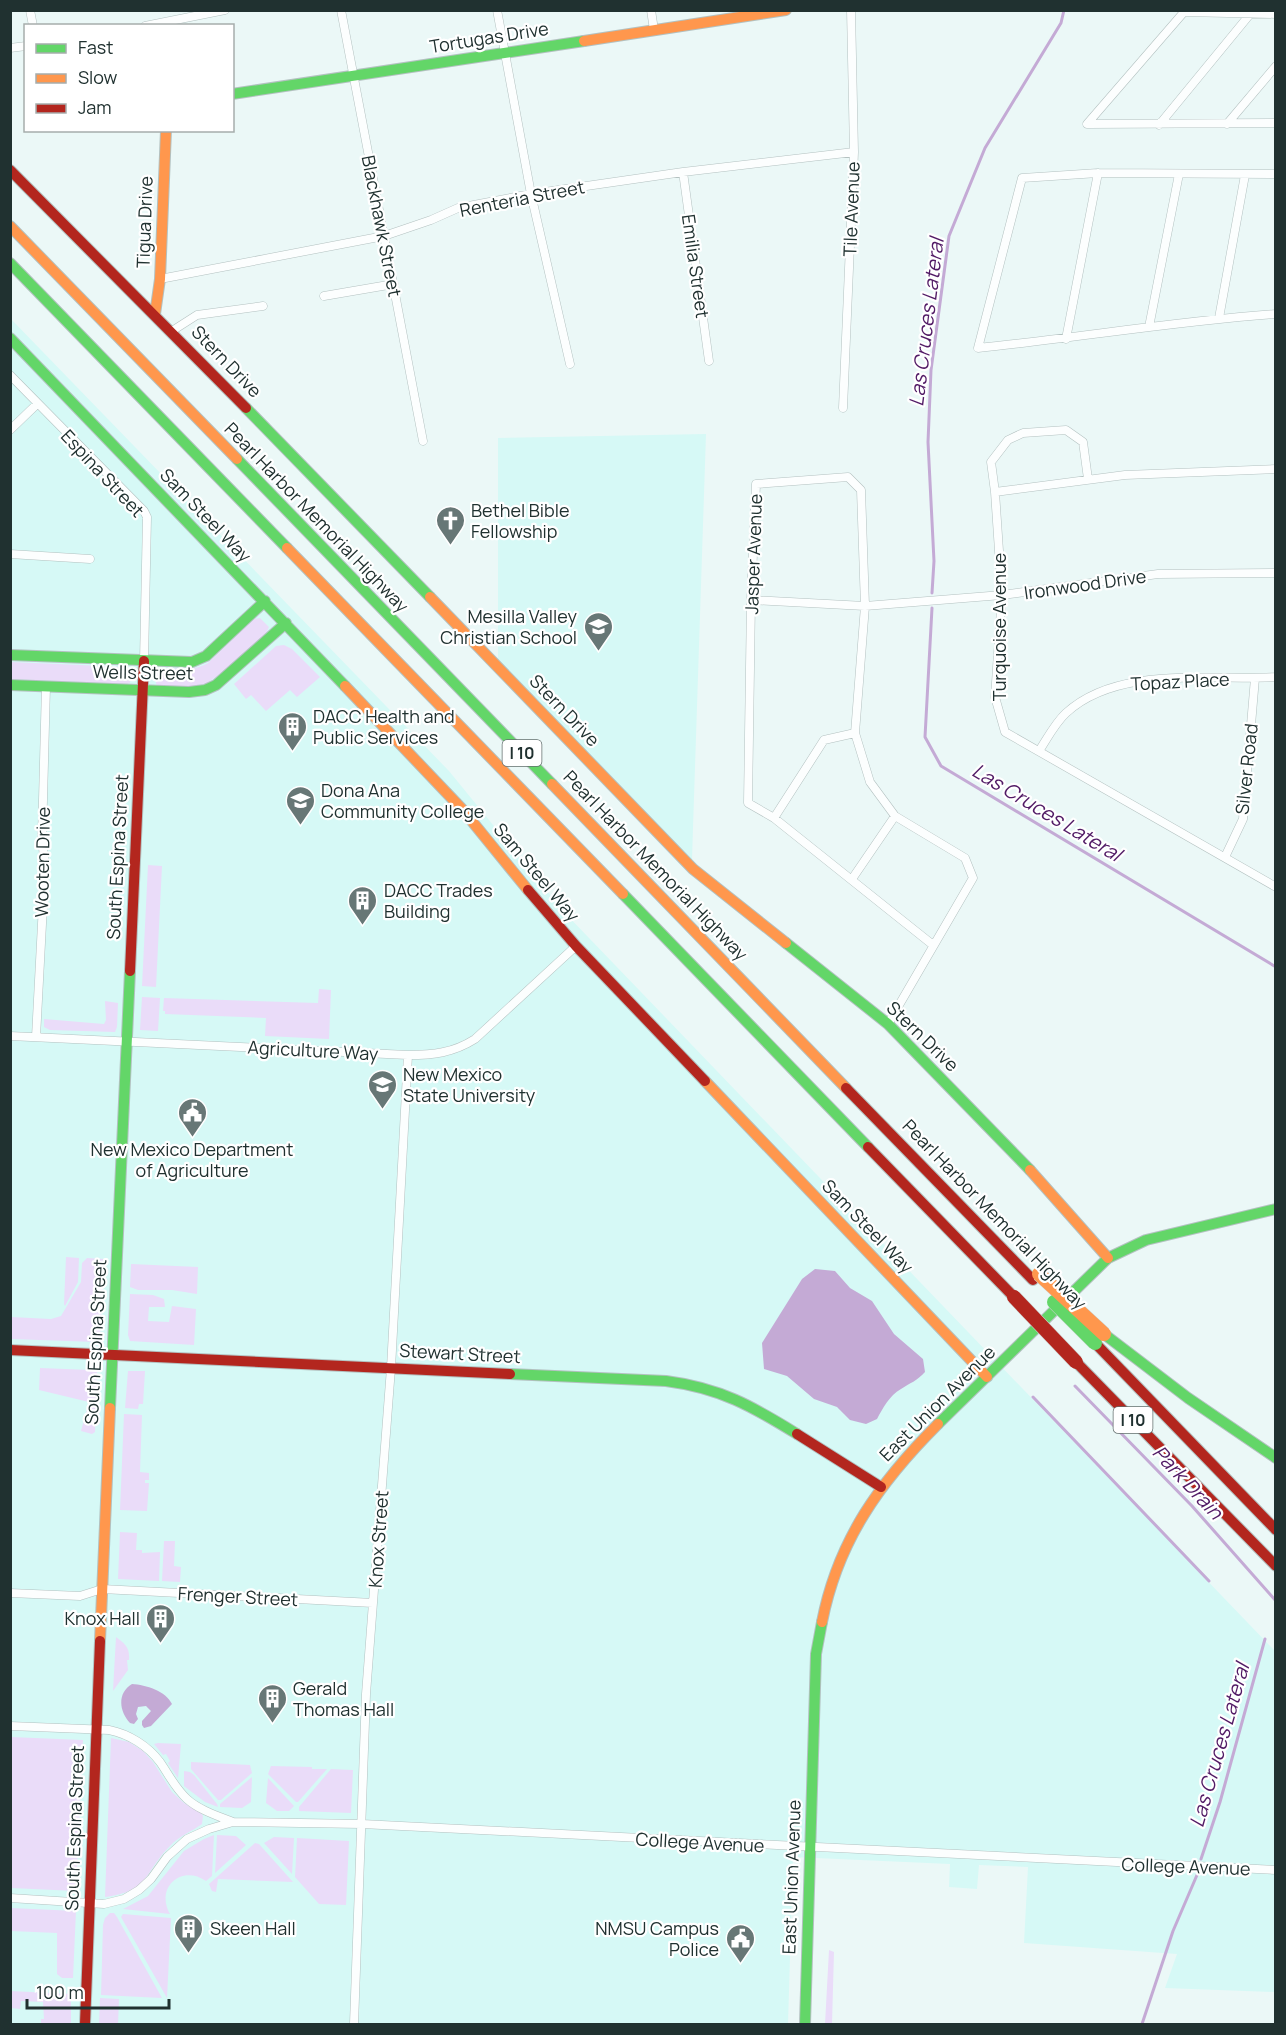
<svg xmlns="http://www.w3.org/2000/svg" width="1286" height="2035" font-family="Manrope,sans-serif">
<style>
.built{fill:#d6f9f6}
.green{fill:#eadcf9}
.water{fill:#c4aad5}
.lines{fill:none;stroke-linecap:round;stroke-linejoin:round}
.stream{stroke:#c4aad5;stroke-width:3}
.street-casing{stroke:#b3c1c0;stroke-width:9}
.fast-casing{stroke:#b3c1c0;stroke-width:12}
.slow-casing{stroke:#b3c1c0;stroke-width:12}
.jam-casing{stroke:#b3c1c0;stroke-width:12}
.street{stroke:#fcfefe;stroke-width:8}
.fast{stroke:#63d668;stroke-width:10}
.slow{stroke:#ff974d;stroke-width:10}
.jam{stroke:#b3261e;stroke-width:10}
.fast-bridge-casing{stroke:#cbd3d2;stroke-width:15;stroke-linecap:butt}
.slow-bridge-casing{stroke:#cbd3d2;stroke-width:15;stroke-linecap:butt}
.jam-bridge-casing{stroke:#cbd3d2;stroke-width:15;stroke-linecap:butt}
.fast-bridge{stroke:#63d668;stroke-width:14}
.slow-bridge{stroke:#ff974d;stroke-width:14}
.jam-bridge{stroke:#b3261e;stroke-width:14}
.labels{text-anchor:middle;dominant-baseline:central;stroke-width:4.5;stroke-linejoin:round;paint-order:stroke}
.shield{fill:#fff;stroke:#636f6e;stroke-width:1.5}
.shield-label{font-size:16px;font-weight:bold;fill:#203130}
.street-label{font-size:18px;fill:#203130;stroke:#fff}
.poi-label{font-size:18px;fill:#203130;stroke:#fff;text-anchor:start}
.water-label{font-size:20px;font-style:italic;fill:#511a65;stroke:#fff}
</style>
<rect width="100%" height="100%" fill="#ebf8f7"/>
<!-- built -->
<path class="built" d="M 10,318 L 449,771 L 564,912 L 1275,1651 L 1275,1992 L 1165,1988 L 1177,1954 L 1024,1943 L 1028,1867 L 979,1865 L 977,1889 L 949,1887 L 950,1864 L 793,1857 L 788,2024 L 11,2024 Z
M 706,434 L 693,828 L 692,860 L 498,659 L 498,438 Z"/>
<!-- green -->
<path class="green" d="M 260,618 L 269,627 L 266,633 L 223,672 L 207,683 L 189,687 L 161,686 L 156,684 L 157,670 C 175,665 187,674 208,663 L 254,619 Z
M 284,645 L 292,649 L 320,677 L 297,697 L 290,690 L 266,711 L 251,695 L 246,699 L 234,684 L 276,646 Z
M 11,662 L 127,667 L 131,670 L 130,683 L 127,684 L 11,679 Z
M 148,865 L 162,866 L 156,987 L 142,986 Z
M 319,989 L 331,990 L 329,1039 L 265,1036 L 266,1018 L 165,1014 L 165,1011 L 163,1011 L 164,998 L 318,1003 Z
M 142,997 L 160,998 L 158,1031 L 140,1030 Z
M 105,1001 L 118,1003 L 117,1027 L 115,1032 L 50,1030 L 44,1027 L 44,1019 L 104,1024 L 106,1020 Z
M 66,1257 L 79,1258 L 78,1282 L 65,1306 L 64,1304 Z
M 87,1258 L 104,1259 L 100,1339 L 96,1342 L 11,1339 L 11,1317 L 51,1319 L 61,1316 L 81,1282 L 82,1263 Z
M 131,1264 L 198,1267 L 197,1294 L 172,1290 L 138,1290 L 130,1287 Z
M 130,1294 L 153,1295 L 164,1299 L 165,1307 L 149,1307 L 148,1321 L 169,1322 L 172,1306 L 196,1309 L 194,1345 L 130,1341 L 128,1335 Z
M 40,1368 L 91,1370 L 97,1372 L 95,1432 L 92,1434 L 81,1431 L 89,1402 L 39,1390 Z
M 128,1371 L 145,1371 L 143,1404 L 139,1404 L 138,1409 L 125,1408 Z
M 124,1414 L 142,1415 L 140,1472 L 149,1473 L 149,1480 L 145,1480 L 145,1483 L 149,1483 L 147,1511 L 120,1510 Z
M 120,1532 L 137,1533 L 136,1550 L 142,1550 L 142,1553 L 160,1552 L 159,1581 L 118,1579 Z
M 164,1541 L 175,1541 L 174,1566 L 181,1567 L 180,1582 L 162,1581 Z
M 116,1637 C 125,1644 130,1647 129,1660 L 127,1660 L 128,1670 L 113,1691 Z
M 11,1737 L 83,1740 L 76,1891 L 11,1888 Z
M 111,1738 L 129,1742 L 143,1751 L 153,1762 L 172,1792 L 184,1803 L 201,1813 L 203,1816 L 202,1824 C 191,1832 179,1836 170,1846 C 143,1873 151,1891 105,1897 Z
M 158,1743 L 181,1744 L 178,1778 L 168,1763 L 170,1761 L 166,1754 L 163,1755 L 154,1744 Z
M 191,1762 L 250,1765 L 252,1773 L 221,1800 L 218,1800 L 191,1769 Z
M 271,1766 L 312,1767 L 312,1769 L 327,1769 L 298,1802 L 296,1802 L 268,1774 Z
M 331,1769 L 353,1770 L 351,1813 L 299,1811 L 299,1807 Z
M 184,1771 L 190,1772 L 194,1775 L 217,1804 L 218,1807 L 205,1802 L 184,1786 Z
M 252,1777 L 251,1802 L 242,1808 L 220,1807 L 220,1804 Z
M 268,1778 L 294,1806 L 289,1811 L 277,1811 L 266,1803 Z
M 214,1835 L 212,1876 L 206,1881 C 181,1864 155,1888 170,1914 L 123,1909 L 148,1896 L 184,1851 L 204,1839 Z
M 217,1835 L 236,1836 L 246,1845 L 215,1873 Z
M 274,1837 L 294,1838 L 292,1874 L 264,1843 Z
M 297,1838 L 349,1841 L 346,1905 L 319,1904 L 295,1877 Z
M 255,1843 L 259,1844 L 293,1882 L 218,1879 L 216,1892 L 212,1891 L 209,1884 Z
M 11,1908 L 76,1911 L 73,1978 L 62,1978 L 57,1974 L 57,1933 L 11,1931 Z
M 110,1913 L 114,1913 L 117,1917 L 162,1998 L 101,1995 L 103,1925 L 105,1918 Z
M 123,1914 L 171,1918 L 167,1998 L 121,1917 Z
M 829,1950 L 834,1952 L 832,2024 L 825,2024 Z
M 10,1991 L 71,1994 L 71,2024 L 41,2024 L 41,2019 L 44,2019 L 43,2002 L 21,2001 L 20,2009 L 11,2008 Z
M 100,1998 L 119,1999 L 118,2024 L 99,2024 Z"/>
<!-- water -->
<path class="water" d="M 815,1269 L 835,1271 L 850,1288 L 872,1301 L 894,1334 L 923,1359 L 925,1372 C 917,1381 910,1383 901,1389 C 889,1396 883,1408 877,1419 L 866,1424 L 850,1420 L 837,1407 L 814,1399 L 787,1376 L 764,1369 L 762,1343 L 802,1279 Z
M 132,1684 C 146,1685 166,1691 172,1704 L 151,1726 L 144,1728 L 142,1725 L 142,1721 L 151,1711 L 146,1706 L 138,1707 L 136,1714 L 138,1719 L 134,1724 L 130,1723 C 119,1711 117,1693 132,1684 Z"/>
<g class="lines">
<!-- stream -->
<path class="stream" d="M 932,593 L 934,561 L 928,442 L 931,370 L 949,236 L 985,148 L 1061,23 L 1064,10
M 932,608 L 925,737 L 941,766 L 1276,967
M 1075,1386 L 1192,1506 L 1276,1601
M 1033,1397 L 1209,1581
M 1201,1859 L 1220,1802 L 1265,1639
M 1142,2024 L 1173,1931 L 1197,1875"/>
<defs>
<path id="street" d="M 30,10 L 33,26
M 341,10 L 423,441
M 497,10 L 531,194 L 570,364
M 651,10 L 654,30
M 1276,14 L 1184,12 L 1087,124 L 1276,123
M 145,26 L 225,10
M 10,48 L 26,46
M 1227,124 L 1276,66
M 1159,125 L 1251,13
M 683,172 L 709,361
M 1276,174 L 1098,173 L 1022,178 L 978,348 C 1077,338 1176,321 1276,314
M 160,279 L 384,236 L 431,220 L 458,208 L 531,194 L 683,172 L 854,152
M 324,296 L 394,284
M 1219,318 L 1245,175
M 1149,327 L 1179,174
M 172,331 L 197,315 L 263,306
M 1066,339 L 1098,173
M 10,375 L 144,511 L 147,517 L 144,661
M 843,408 L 854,152 L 851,10
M 10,430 L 37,404
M 1276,469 L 1125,475 L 995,492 L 1002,595 L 995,697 L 1005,732 L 1276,887
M 995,492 L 991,462 L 1008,440 L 1023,433 L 1066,430 L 1083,442 L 1088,479
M 10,554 L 90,559
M 751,600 L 865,606 L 1002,595 L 1158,574 L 1276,573
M 1039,751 C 1047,739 1055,723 1066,713 C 1118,665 1210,681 1276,677
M 774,818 L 824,740 L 855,733
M 1225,857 L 1243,819 L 1255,678
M 852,879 L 895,816
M 888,1024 L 973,878 L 965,858 L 895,816 L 870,782 L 855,733 L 865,606 L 861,490 L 848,477 L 756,484 L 751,600 L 748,803 L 774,818 L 933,945
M 10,1036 L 408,1055 C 433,1055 453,1053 475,1039 L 576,946
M 36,1037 L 45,867 L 42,838 L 46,686
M 10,1593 L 80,1596 L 102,1589 L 373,1603
M 10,1726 L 109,1730 C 129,1734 148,1746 160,1762 C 169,1775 175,1788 187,1799 C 199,1810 218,1816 233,1822
M 10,1898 L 104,1904 L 124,1899 L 139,1890 L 151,1879 L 167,1857 L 187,1839 L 209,1829 L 233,1822 L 362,1824 L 1276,1870
M 354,2024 L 366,1694 L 391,1368 L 408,1055"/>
<path id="fast" d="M 232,94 L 584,41
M 10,263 L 287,548
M 10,338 L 345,686
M 246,408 L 430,597
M 237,459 L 552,784
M 10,655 L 192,662 L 206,656 L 265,601
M 10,685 L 189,692 L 205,690 L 216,685 L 286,623
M 623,894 L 868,1147
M 786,943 L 888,1024 L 1030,1170
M 1104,1334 L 1188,1398 L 1276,1458
M 510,1374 L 666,1381 C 720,1388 752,1406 797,1434
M 110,1408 L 130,971
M 938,1424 L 1108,1258 L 1146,1240 L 1276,1209
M 805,2024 L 816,1654 L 822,1622"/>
<path id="slow" d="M 584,41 L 786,10
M 10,226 L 237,459
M 155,314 L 160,279 L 166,130
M 287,548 L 623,894
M 430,597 L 693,869 L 786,943
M 345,686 L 462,809 L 528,890
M 552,784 L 846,1088
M 705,1081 L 987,1377
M 1030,1170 L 1108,1258
M 822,1622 C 838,1540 880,1482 938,1424
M 100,1641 L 110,1408"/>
<path id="jam" d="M 10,170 L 246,408
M 528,890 L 576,946 L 705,1081
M 130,971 L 144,661
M 846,1088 L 1033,1280
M 868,1147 L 1014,1297
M 1095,1343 L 1276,1530
M 10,1350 L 510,1374
M 1076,1362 L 1276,1566
M 797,1434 L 881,1487
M 85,2024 L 100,1641"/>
</defs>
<!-- street casing -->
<use href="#street" class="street-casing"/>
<!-- fast casing -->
<use href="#fast" class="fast-casing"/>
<!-- slow casing -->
<use href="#slow" class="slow-casing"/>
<!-- jam casing -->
<use href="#jam" class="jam-casing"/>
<!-- street -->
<use href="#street" class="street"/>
<!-- fast -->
<use href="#fast" class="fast"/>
<!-- slow -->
<use href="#slow" class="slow"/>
<!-- jam -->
<use href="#jam" class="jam"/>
<defs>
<path id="fast-bridge" d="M 1054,1302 L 1095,1343"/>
<path id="slow-bridge" d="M 1039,1274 L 1104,1334"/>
<path id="jam-bridge" d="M 1014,1297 L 1076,1362"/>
</defs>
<!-- fast-bridge casing -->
<use href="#fast-bridge" class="fast-bridge-casing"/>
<!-- slow-bridge casing -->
<use href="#slow-bridge" class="slow-bridge-casing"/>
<!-- jam-bridge casing -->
<use href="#jam-bridge" class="jam-bridge-casing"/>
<!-- fast-bridge -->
<use href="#fast-bridge" class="fast-bridge"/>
<!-- slow-bridge -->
<use href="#slow-bridge" class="slow-bridge"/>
<!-- jam-bridge -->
<use href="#jam-bridge" class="jam-bridge"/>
</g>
<!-- icons -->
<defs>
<symbol id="church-pin" viewBox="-11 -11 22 30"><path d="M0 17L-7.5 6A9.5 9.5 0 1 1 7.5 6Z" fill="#677776" stroke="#fff"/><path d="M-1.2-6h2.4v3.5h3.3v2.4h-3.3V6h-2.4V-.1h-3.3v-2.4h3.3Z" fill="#fff"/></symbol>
<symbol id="school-pin" viewBox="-11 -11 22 30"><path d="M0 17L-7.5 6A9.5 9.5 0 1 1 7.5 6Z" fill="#677776" stroke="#fff"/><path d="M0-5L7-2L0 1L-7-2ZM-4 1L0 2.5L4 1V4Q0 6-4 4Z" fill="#fff"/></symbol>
<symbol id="building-pin" viewBox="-11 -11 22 30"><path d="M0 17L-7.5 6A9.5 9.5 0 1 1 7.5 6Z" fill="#677776" stroke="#fff"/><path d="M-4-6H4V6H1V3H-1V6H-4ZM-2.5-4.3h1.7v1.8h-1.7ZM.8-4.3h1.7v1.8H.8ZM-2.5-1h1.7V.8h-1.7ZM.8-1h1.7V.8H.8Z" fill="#fff"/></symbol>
<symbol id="university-pin" viewBox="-11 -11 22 30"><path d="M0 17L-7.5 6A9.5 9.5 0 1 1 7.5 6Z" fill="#677776" stroke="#fff"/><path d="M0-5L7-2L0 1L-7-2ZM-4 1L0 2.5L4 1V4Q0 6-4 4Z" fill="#fff"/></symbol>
<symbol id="civic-pin" viewBox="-11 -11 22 30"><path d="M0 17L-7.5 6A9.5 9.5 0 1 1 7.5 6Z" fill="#677776" stroke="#fff"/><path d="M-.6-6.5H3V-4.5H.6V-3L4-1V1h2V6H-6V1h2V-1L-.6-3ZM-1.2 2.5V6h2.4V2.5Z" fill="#fff"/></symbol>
</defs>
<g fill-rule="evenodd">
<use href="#church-pin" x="434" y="504" width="33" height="45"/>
<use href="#school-pin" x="582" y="610" width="33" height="45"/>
<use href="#building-pin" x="276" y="710" width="33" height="45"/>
<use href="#university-pin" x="284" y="784" width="33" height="45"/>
<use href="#building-pin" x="346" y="884" width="33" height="45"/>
<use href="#university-pin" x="366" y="1068" width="33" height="45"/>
<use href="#civic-pin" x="176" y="1096" width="33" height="45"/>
<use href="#building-pin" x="144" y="1602" width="33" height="45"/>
<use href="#building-pin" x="256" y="1682" width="33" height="45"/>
<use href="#building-pin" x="172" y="1912" width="33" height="45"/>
<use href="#civic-pin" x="724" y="1922" width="33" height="45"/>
</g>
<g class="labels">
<!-- shield labels -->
<g class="shield">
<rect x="502.5" y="740" width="39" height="26" rx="4.5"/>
<rect x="1113.5" y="1407" width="39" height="26" rx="4.5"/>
</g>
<g class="shield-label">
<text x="522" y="753">I 10</text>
<text x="1133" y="1420">I 10</text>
</g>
<!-- street labels -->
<g class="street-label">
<text transform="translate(489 37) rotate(-9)">Tortugas Drive</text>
<text transform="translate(522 198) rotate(-11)">Renteria Street</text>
<text transform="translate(851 209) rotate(-88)">Tile Avenue</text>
<text transform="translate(144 222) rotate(-88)">Tigua Drive</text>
<text transform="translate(382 226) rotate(79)">Blackhawk Street</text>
<text transform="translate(696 266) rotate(82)">Emilia Street</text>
<text transform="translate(227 361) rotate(46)">Stern Drive</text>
<text transform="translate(103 473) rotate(47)">Espina Street</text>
<text transform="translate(206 515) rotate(46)">Sam Steel Way</text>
<text transform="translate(317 517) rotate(46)">Pearl Harbor Memorial Highway</text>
<text transform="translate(753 554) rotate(-88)">Jasper Avenue</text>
<text transform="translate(1085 584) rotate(-8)">Ironwood Drive</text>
<text transform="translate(999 627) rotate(-90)">Turquoise Avenue</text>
<text transform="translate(143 672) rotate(1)">Wells Street</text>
<text transform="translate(1180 681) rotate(-3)">Topaz Place</text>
<text transform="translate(565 710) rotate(46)">Stern Drive</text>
<text transform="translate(1246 769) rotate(-84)">Silver Road</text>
<text transform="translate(117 857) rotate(-87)">South Espina Street</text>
<text transform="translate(42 862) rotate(-89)">Wooten Drive</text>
<text transform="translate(656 865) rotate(46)">Pearl Harbor Memorial Highway</text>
<text transform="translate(537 872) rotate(50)">Sam Steel Way</text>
<text transform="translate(923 1036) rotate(44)">Stern Drive</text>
<text transform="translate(313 1050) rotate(3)">Agriculture Way</text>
<text transform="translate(995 1214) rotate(46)">Pearl Harbor Memorial Highway</text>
<text transform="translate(868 1226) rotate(46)">Sam Steel Way</text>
<text transform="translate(95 1342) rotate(-87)">South Espina Street</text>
<text transform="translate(460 1353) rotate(3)">Stewart Street</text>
<text transform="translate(937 1403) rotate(-45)">East Union Avenue</text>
<text transform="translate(378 1539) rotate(-86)">Knox Street</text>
<text transform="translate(238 1596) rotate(3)">Frenger Street</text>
<text transform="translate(74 1828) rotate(-88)">South Espina Street</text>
<text transform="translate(700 1842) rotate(3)">College Avenue</text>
<text transform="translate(1186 1866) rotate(2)">College Avenue</text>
<text transform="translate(791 1877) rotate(-88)">East Union Avenue</text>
</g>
<!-- poi labels -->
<g class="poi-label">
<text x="471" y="510">Bethel Bible<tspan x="471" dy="21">Fellowship</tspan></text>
<text x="577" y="616" text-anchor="end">Mesilla Valley<tspan x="577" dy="21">Christian School</tspan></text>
<text x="313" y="716">DACC Health and<tspan x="313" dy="21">Public Services</tspan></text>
<text x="321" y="790">Dona Ana<tspan x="321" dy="21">Community College</tspan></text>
<text x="384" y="890">DACC Trades<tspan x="384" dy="21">Building</tspan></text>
<text x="403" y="1074">New Mexico<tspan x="403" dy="21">State University</tspan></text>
<text x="192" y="1149" text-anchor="middle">New Mexico Department<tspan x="192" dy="21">of Agriculture</tspan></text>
<text x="140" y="1618" text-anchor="end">Knox Hall</text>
<text x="293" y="1688">Gerald<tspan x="293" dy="21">Thomas Hall</tspan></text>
<text x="210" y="1928">Skeen Hall</text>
<text x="719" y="1928" text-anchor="end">NMSU Campus<tspan x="719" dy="21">Police</tspan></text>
</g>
<!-- water labels -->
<g class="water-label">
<text transform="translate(926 322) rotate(-83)">Las Cruces Lateral</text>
<text transform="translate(1047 812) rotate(31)">Las Cruces Lateral</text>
<text transform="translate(1188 1482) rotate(47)">Park Drain</text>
<text transform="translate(1219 1745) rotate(-74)">Las Cruces Lateral</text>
</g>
</g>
<!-- border -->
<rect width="1286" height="2035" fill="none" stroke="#203130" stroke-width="24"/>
<!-- legend -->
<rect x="24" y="24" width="210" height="108" fill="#ffffff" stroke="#a6adac" stroke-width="1.5"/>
<rect x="36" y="44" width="30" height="9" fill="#63d668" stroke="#a6adac" stroke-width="1.5"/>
<text x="78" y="54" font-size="18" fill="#203130">Fast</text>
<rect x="36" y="74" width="30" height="9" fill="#ff974d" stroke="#a6adac" stroke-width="1.5"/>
<text x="78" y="84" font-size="18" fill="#203130">Slow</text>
<rect x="36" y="104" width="30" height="9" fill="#b3261e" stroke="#a6adac" stroke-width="1.5"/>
<text x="78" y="114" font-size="18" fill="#203130">Jam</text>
<!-- scale -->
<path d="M27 1999v9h142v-9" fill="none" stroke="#203130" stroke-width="3"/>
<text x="36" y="1999" font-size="18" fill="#203130" stroke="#ffffff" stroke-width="4.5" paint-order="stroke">100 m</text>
</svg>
